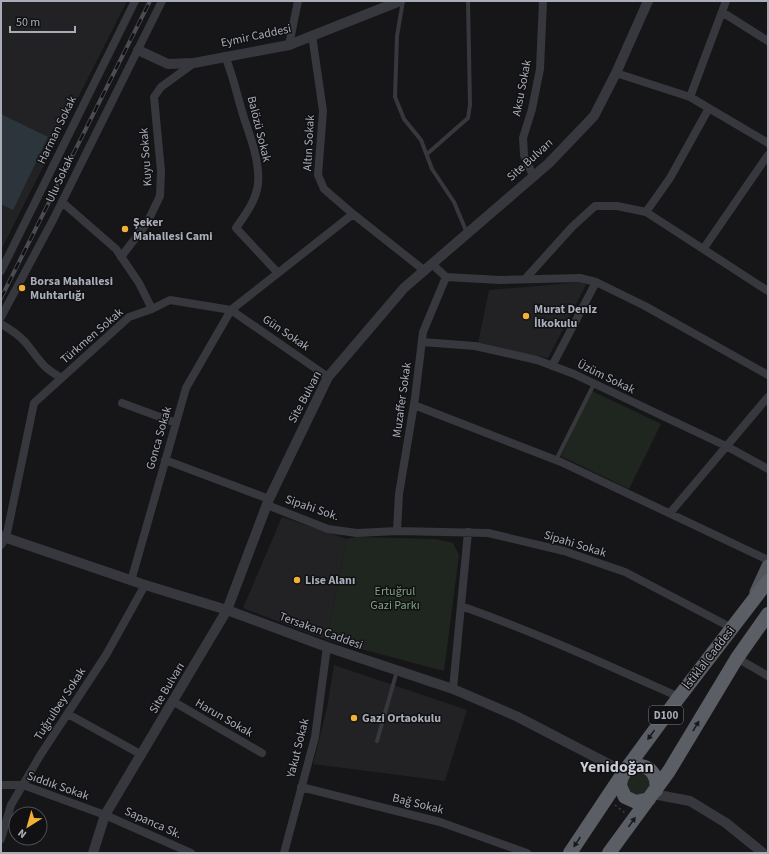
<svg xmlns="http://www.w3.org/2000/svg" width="769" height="854" font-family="'Source Sans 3',sans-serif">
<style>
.built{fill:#222225}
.green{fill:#1e261f}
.water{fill:#2c353c}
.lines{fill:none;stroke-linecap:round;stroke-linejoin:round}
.path{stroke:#3d3f44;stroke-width:1.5;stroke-dasharray:2 3;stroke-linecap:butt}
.service{stroke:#37383d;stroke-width:4}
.minor{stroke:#37383d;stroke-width:8}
.tertiary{stroke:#37383d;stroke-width:10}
.primary{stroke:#53555c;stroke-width:13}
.trunk{stroke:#5b5e65;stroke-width:14}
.rail-casing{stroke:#4a4c52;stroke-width:4}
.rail{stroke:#111113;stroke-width:2.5;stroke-dasharray:8;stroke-linecap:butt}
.oneway{fill:#18191b}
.poi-dot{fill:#f2b134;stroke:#111113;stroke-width:1.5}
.labels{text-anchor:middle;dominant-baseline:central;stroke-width:3;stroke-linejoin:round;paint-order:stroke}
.shield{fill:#111113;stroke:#7b7e86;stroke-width:1}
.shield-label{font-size:11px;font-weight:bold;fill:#a8adb8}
.street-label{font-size:12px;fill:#a8adb8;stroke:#111113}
.poi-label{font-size:12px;font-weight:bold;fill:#a8adb8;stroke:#111113;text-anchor:start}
.park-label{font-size:12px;fill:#7fa381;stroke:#111113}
.district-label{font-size:16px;font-weight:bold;fill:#c9ccd4;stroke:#111113}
</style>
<rect width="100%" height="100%" fill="#161618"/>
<!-- built -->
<path class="built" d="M 1,1 L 127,1 L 1,250 Z
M 583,282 L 586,285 L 548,358 L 478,343 L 489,290 Z
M 282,517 L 347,539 L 327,640 L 243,608 Z
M 334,665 L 467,710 L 445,781 L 313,764 L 327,708 Z"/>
<!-- green -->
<path class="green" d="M 592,391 L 661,424 L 629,489 L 561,456 Z
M 356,537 L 436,539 L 453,543 L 459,555 L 444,671 L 327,640 L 347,539 Z
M 642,771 L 653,783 L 643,797 L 630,794 L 626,786 L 630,774 Z"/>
<!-- water -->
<path class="water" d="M 1,114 L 48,137 L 13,210 L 1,204 Z"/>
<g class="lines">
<!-- path -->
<path class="path" d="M 615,805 L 625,813"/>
<!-- service -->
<path class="service" d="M 403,1 L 397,36 L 395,97 L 404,119 L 421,140 L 432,169 L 454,202 L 467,233
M 427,154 L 468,118 L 470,105 L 468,1
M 556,460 L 594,384
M 377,741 L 397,671"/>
<!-- minor -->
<path class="minor" d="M 722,12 L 768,41
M 312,35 L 323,111 L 318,175 L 324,189 L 353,214
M 289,45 L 298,1
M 225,56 C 234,78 237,96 244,118 C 251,139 260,162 258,184 C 256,201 245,215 236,228 L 278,273
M 616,73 L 690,97 L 768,143
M 690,97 L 726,1
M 533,176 L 524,155 L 523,138 L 532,109 L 540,69 L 543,1
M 62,202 L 116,249 L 139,283 L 152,309
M 646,212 L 768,291
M 704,248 L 768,155
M 121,257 L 147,223 L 160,196 L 161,171 L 154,97 L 161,87 L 194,63
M 433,265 L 446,277 L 500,280 L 580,278 L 596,282 L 645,306 L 768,375
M 1,271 L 135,1
M 526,278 L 572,227 L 595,206 L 617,206 L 646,212 L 670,178 L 709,108
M 1,317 L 53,220 L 162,1
M 1,324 C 10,329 19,335 26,343 C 39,359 42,368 62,378
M 422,342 L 475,346 L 537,360 L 574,374 L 728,447 L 768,469
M 552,366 L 596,282
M 122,403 L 176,423
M 414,405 L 561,462 L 768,560
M 165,460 L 269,499
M 267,505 L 328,529 L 357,533 L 397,531 L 488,533 L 564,551 L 625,572 L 732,628
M 670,513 L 768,397
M 397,531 L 399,494 L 415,398 L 423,332 L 446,277
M 1,545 L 6,538 L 34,403 L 129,317 L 152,309 L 170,300 L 231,310 L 353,214 L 425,271
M 131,581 L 186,388 L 231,310 L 328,377
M 461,606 C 535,632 607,665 679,697
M 737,658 L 768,676
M 453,689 L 468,532
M 174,702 L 262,753
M 68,714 L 142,755
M 1,785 L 23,785 L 105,815 L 191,853
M 301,787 L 440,822 L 527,853
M 1,839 L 11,805 L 41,754 L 106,655 L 145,585
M 284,853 L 315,737 L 327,647"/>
<!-- tertiary -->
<path class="tertiary" d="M 138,50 L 168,64 L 194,63 L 289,45 L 400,1
M 1,536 L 142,584 L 227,610 L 327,647 L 453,689 L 516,716 L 624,772
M 653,794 L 690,801 L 726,823 L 763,853
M 93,853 L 105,815 L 227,610 L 269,499 L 328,377 L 404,288 L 549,163 L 594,116 L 616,73 L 648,1"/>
<!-- primary -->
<path class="primary" d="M 756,592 L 768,566"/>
<!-- trunk -->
<path class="trunk" d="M 649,799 L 636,802 L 625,797 L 620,786 C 622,756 661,761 656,790
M 570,853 L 624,772 L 679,697 L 768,581
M 609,853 L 669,771 L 737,658 L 768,614"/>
<defs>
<path id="rail" d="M 1,298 L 150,1"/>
</defs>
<!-- rail casing -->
<use href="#rail" class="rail-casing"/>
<!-- rail -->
<use href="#rail" class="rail"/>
</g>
<!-- one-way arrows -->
<defs><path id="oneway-solid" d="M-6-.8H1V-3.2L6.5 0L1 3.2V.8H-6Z"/></defs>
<g class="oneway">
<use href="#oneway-solid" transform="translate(696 726) rotate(-59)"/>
<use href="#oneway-solid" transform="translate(651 735) rotate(126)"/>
<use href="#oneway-solid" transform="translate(632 822) rotate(-54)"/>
<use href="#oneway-solid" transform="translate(577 842) rotate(124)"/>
</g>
<!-- markers -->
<g class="poi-dot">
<circle cx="125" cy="229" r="4"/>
<circle cx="22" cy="288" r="4"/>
<circle cx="526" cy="316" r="4"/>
<circle cx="297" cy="580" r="4"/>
<circle cx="354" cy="718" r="4"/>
</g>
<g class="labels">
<!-- shield labels -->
<rect class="shield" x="649" y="706" width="34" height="18" rx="3"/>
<g class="shield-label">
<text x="666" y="715">D100</text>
</g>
<!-- street labels -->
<g class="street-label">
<text transform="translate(256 36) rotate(-12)">Eymir Caddesi</text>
<text transform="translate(522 88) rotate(-79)">Aksu Sokak</text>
<text transform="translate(259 129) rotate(76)">Balözü Sokak</text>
<text transform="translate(57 130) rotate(-64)">Harman Sokak</text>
<text transform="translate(309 143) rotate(-87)">Altın Sokak</text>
<text transform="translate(146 157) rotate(-94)">Kuyu Sokak</text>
<text transform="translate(530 160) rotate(-42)">Site Bulvarı</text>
<text transform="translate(60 179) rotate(-65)">Ulu Sokak</text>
<text transform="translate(286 333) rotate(34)">Gün Sokak</text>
<text transform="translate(92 336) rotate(-41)">Türkmen Sokak</text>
<text transform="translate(606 377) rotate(26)">Üzüm Sokak</text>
<text transform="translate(305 397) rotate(-62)">Site Bulvarı</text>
<text transform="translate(402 400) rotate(-82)">Muzaffer Sokak</text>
<text transform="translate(159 438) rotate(-74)">Gonca Sokak</text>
<text transform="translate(312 508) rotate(19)">Sipahi Sok.</text>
<text transform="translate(575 544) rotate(17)">Sipahi Sokak</text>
<text transform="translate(321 631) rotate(20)">Tersakan Caddesi</text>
<text transform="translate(709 658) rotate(-52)">İstiklal Caddesi</text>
<text transform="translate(167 688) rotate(-59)">Site Bulvarı</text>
<text transform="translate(60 704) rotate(-57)">Tuğrulbey Sokak</text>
<text transform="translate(224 718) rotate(30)">Harun Sokak</text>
<text transform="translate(298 748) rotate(-76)">Yakut Sokak</text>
<text transform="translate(58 786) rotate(19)">Sıddık Sokak</text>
<text transform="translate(418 804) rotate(14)">Bağ Sokak</text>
<text transform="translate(153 823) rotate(24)">Sapanca Sk.</text>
</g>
<!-- poi labels -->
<g class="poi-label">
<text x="133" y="222">Şeker<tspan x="133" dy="14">Mahallesi Cami</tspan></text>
<text x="30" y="281">Borsa Mahallesi<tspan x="30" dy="14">Muhtarlığı</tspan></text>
<text x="534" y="309">Murat Deniz<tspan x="534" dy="14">İlkokulu</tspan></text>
<text x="305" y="580">Lise Alanı</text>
<text x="362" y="718">Gazi Ortaokulu</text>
</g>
<!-- park labels -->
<g class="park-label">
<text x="395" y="591">Ertuğrul<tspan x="395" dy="14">Gazi Parkı</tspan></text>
</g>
<!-- district labels -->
<g class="district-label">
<text x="617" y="767">Yenidoğan</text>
</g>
</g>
<!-- border -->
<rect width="769" height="854" fill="none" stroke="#a8adb8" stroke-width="4"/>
<!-- north arrow -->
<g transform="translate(28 826) rotate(217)"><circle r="19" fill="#111113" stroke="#4d4f55"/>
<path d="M0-3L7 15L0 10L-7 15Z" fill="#f2b134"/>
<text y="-6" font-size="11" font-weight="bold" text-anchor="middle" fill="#a8adb8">N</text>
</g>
<!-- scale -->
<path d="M10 26v6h65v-6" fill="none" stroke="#a8adb8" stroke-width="2"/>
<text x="16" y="26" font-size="12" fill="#a8adb8" stroke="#111113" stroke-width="3" paint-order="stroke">50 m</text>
</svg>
